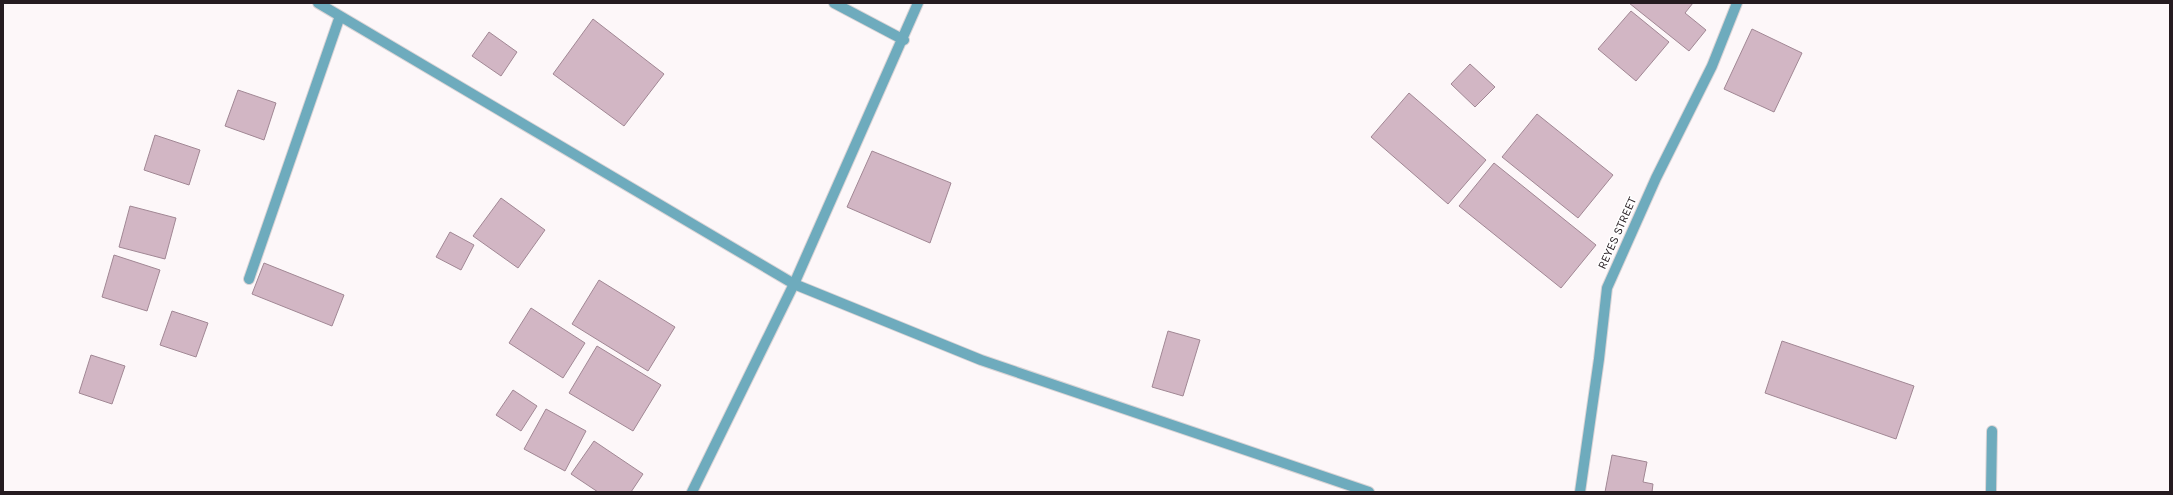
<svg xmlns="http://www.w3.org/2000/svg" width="2173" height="495" font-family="Karla,sans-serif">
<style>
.building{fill:#d2b6c4;stroke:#a18794}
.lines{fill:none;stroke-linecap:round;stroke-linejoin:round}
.street-casing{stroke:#dad4d6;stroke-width:12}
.street{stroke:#6eabbd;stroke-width:10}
.labels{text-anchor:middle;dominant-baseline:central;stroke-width:3;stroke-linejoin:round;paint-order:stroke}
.street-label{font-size:12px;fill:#251b20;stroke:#fff}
</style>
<rect width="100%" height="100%" fill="#fdf7f9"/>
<!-- building -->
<path class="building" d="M 1629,3 L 1693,3 L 1685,13 L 1706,30 L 1689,51 Z
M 1631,11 L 1669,42 L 1636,81 L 1598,49 Z
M 593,19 L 664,74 L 624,126 L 553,74 Z
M 1752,29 L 1802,53 L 1774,112 L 1724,89 Z
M 489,32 L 517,52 L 501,76 L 472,56 Z
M 1470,64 L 1495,87 L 1475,107 L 1451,84 Z
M 238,90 L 276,103 L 264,140 L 225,126 Z
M 1409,93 L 1486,160 L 1448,204 L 1371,137 Z
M 1537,114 L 1613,175 L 1578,218 L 1502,157 Z
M 155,135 L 200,150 L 189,185 L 144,170 Z
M 872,151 L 951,183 L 930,243 L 847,207 Z
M 1494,163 L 1596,245 L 1561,288 L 1459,206 Z
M 501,198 L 545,230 L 518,268 L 473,236 Z
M 130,206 L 176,218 L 165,259 L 119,247 Z
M 450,232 L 474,245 L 461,270 L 436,257 Z
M 114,255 L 160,270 L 147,311 L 102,297 Z
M 264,263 L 344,295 L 332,326 L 252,294 Z
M 599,280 L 675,327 L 648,371 L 572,324 Z
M 531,308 L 585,343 L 563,378 L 509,343 Z
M 172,311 L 208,323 L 196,357 L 160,345 Z
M 1168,331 L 1200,340 L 1183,396 L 1152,387 Z
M 1782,341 L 1914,386 L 1896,439 L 1765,393 Z
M 597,346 L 661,385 L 633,431 L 569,393 Z
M 91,355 L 125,366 L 112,404 L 79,393 Z
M 513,390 L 537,406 L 521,431 L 496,415 Z
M 546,409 L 586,431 L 565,471 L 524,449 Z
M 594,441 L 643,474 L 631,492 L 598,492 L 571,474 Z
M 1612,455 L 1647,462 L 1643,482 L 1653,484 L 1652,492 L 1605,492 Z"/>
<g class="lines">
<defs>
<path id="street" d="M 318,3 L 794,284 L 981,360 L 1369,492
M 834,3 L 904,40
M 249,279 L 340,16
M 692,492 L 794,284 L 918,3
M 1580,492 L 1599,359 L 1607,288 L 1656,178 L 1712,66 L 1737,3
M 1991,492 L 1992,431"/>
</defs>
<!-- street casing -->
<use href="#street" class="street-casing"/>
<!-- street -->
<use href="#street" class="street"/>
</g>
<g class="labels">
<!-- street labels -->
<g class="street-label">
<text transform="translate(1617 233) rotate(-66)">REYES STREET</text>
</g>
</g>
<!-- border -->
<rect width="2173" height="495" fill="none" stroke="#251b20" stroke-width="8"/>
</svg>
